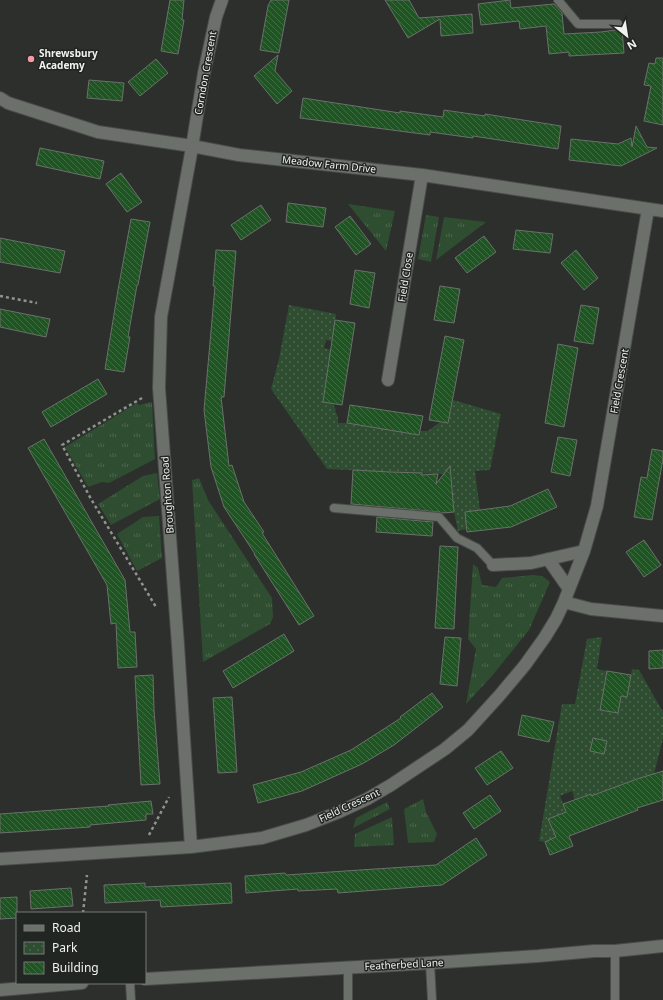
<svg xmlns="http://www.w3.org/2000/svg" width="663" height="1000" font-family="'Noto Sans',sans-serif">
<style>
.grass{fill:url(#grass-tufts)}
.park{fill:url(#park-dots)}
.building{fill:url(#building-back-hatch);stroke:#6c706b}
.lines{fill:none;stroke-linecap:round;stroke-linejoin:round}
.service-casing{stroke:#494c49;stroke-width:10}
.minor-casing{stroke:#494c49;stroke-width:14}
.tertiary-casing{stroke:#494c49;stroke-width:14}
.path{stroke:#919391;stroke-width:2.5;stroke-dasharray:3 3;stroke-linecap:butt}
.service{stroke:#6c706b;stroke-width:8}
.minor{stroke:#6c706b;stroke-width:12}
.tertiary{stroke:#6c706b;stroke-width:12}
.poi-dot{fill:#f49aa6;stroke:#222622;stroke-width:1.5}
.labels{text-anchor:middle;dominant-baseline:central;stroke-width:3;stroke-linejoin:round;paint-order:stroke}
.poi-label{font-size:10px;font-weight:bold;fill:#f0f2f0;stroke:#222622;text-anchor:start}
.street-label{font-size:10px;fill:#f0f2f0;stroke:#222622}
</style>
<defs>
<pattern id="grass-tufts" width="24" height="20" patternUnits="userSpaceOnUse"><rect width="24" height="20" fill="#2f4d30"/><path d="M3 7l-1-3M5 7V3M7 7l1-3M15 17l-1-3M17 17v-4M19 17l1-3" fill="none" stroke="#4d674e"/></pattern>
<pattern id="park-dots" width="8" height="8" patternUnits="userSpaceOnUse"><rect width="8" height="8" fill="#2f4d30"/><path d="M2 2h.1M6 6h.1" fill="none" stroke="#4d674e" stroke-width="1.8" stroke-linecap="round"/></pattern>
<pattern id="building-back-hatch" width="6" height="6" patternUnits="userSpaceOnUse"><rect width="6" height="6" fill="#1f5423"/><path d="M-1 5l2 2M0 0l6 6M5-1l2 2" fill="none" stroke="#406d43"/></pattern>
</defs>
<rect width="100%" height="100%" fill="#2c2f2c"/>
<!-- grass -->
<path class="grass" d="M 348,204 L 395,211 L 386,251 Z
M 426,215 L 439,217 L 431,262 L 418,259 Z
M 444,217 L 486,222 L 436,260 Z
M 152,402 L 155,459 L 109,483 L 102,482 L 88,487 L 65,447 L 137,403 L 139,405 Z
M 157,473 L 160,499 L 111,525 L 98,504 L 143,476 Z
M 199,478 L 208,500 L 272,598 L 273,617 L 270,624 L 203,662 L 192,480 Z
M 159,516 L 162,558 L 137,571 L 117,534 L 143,517 Z
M 473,564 L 478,568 L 482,585 L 496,587 L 502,578 L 533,575 L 542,576 L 550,582 L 529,630 L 492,676 L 466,704 L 476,649 L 468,639 Z
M 423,799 L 426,812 L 437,834 L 434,842 L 408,843 L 404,809 Z
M 387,802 L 390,809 L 353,828 L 356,818 Z
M 392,817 L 394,845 L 354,847 L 355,834 Z"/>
<!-- park -->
<path class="park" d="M 289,305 L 336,314 L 332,341 L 326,340 L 324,348 L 331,350 L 323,402 L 333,404 L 336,410 L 335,411 L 338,417 L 338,423 L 347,423 L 419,435 L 420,431 L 428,431 L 440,422 L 448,423 L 453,400 L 501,414 L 490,470 L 475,471 L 480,510 L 465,512 L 467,529 L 458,531 L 454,512 L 451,473 L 438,474 L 327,469 L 271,389 L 279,359 Z
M 602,637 L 597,669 L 607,671 L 601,710 L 618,713 L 621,696 L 627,697 L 632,669 L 639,670 L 663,712 L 663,739 L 654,774 L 595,805 L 590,794 L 575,800 L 572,791 L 560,796 L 568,817 L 564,818 L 561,814 L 549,819 L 556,837 L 545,842 L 539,841 L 562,704 L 575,704 L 587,639 Z"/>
<!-- building -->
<path class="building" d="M 170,0 L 184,0 L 182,20 L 184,20 L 178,54 L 161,51 Z
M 271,0 L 289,0 L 279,53 L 260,50 L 268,6 Z
M 385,0 L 409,0 L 419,18 L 472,14 L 473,33 L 441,36 L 440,19 L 408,38 Z
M 510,0 L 511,8 L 554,4 L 562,13 L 564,34 L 601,32 L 622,29 L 624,53 L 569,56 L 569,52 L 549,54 L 546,26 L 520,29 L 519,21 L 481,25 L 478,4 Z
M 278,55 L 275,71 L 292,91 L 277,104 L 254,76 Z
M 656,58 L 663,58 L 663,125 L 644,121 L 651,86 L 644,85 L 649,63 L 655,64 Z
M 156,59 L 168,73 L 140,96 L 128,82 Z
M 89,80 L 124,83 L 122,101 L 87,98 Z
M 303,98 L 400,113 L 400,111 L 443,117 L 444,110 L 485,116 L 485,114 L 561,126 L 558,149 L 473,136 L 473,138 L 430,132 L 430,135 L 300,118 Z
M 636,126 L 647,147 L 657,148 L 621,166 L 569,160 L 571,139 L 618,144 L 631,138 L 632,147 Z
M 40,148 L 104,161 L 100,179 L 36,165 Z
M 121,173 L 142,202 L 127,212 L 106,184 Z
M 288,203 L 326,208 L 323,227 L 286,222 Z
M 261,205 L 271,220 L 241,240 L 231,225 Z
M 350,216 L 371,244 L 356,255 L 335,227 Z
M 131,219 L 150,222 L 138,285 L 137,285 L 128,337 L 130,337 L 124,372 L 105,369 L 118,290 Z
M 516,230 L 553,234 L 550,253 L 513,249 Z
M 484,236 L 496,252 L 467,273 L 455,258 Z
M 0,238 L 65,251 L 60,273 L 0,262 Z
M 216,250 L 236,251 L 224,397 L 221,397 L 229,466 L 232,465 L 244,502 L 264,532 L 262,533 L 314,616 L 299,625 L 254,554 L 255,554 L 224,507 L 211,467 L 204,410 L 215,286 L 213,286 Z
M 576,250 L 598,278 L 584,290 L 561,263 Z
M 355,270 L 375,273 L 369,308 L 350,304 Z
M 440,286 L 460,289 L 454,323 L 434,320 Z
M 581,305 L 599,308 L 593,344 L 574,341 Z
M 0,309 L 50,319 L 46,337 L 0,327 Z
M 335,320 L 355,323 L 342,405 L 323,402 Z
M 445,336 L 464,340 L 448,423 L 429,420 Z
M 558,344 L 578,348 L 564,427 L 545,423 Z
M 98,379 L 107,394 L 51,427 L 42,412 Z
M 350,405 L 423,416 L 419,435 L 347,423 Z
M 558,437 L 577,440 L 570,476 L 551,472 Z
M 44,439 L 125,580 L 130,632 L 135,632 L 137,667 L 118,668 L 116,623 L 111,624 L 107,585 L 28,448 Z
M 652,449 L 663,451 L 663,459 L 652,520 L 634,517 L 641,477 L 647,478 Z
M 450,466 L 454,512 L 443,513 L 439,512 L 351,504 L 353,470 L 390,472 L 422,473 L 422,475 L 438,474 L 436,484 Z
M 548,489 L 557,507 L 511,527 L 467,532 L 465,512 L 510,506 Z
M 377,517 L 433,522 L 432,536 L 376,532 Z
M 644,540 L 661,565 L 644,577 L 626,552 Z
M 440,546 L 458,547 L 454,629 L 435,628 Z
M 284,634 L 294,651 L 233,688 L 223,671 Z
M 445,637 L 461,638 L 457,686 L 440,684 Z
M 663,650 L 663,668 L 649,669 L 649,651 Z
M 607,671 L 631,675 L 627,697 L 621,696 L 618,713 L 600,710 Z
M 153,675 L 154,710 L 160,784 L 141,785 L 135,676 Z
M 432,693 L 443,707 L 394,745 L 362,764 L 302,791 L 258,803 L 253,785 L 301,772 L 351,750 L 401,718 L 400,717 Z
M 232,697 L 237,772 L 218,773 L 213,698 Z
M 522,715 L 554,722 L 549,742 L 518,735 Z
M 593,738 L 607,741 L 604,754 L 590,751 Z
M 501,751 L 513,768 L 487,785 L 475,768 Z
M 663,771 L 663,800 L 637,808 L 638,810 L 569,836 L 573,846 L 550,855 L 545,842 L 556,837 L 548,819 L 566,812 L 563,804 L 591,794 L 591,796 L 637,779 Z
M 490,795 L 501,811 L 474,829 L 463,813 Z
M 151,801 L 153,814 L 146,814 L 146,820 L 90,825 L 90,827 L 0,833 L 0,814 L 109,806 L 108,805 Z
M 476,838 L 487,855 L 442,885 L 338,893 L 337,889 L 298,891 L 298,889 L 246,893 L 245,876 L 285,873 L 286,875 L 345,871 L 436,865 Z
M 145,883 L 145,887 L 231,883 L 232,903 L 161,907 L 160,900 L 105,903 L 104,885 Z
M 71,888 L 73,906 L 31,909 L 30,891 Z
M 17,897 L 17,918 L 0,919 L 0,898 Z"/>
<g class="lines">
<defs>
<path id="service" d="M 558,0 L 578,24 L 618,24
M 334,508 L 439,517 L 457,538 L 477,548 L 493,565
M 430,963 L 432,1000
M 348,968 L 348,1000
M 130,983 L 131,1000
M 615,1000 L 615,951"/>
<path id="minor" d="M 0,98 L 8,103 L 98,132 L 192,146 L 239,155 L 422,175 L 663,211
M 388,380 L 422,175
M 548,559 L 569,589
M 493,565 L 531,563 L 584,551
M 564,602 L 591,609 L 663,616
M 191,847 L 178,645 L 159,388 L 161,317 L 191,153 L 204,73 L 216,17 L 222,0
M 0,859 L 191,847 L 262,838 L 306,825 L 339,812 L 367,799 L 391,785 L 445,749 L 468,730 L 499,696 L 525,665 L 545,637 L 556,619 L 564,602 L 584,551 L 597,506 L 648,209"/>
<path id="tertiary" d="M 145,979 L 430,963 L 538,956 L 594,951 L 615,951 L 663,946
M 0,990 L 82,983"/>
</defs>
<!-- service casing -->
<use href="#service" class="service-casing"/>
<!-- minor casing -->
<use href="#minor" class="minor-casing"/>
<!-- tertiary casing -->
<use href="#tertiary" class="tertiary-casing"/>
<!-- path -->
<path class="path" d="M 0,296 L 37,303
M 142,398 L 62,445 L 91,499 L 156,607
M 149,835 L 169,797
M 83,913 L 87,875"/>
<!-- service -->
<use href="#service" class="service"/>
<!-- minor -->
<use href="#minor" class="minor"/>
<!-- tertiary -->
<use href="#tertiary" class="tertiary"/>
</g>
<!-- markers -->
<circle class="poi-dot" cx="31" cy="59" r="4"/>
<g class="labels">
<!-- poi labels -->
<g class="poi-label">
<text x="39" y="53">Shrewsbury<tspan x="39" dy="12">Academy</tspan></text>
</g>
<!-- street labels -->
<g class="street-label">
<text transform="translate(205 73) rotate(-80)">Corndon Crescent</text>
<text transform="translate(329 164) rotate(6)">Meadow Farm Drive</text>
<text transform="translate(405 277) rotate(-81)">Field Close</text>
<text transform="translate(619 381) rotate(-80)">Field Crescent</text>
<text transform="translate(167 495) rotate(-94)">Broughton Road</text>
<text transform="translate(349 805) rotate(-25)">Field Crescent</text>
<text transform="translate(404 964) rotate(-3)">Featherbed Lane</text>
</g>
</g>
<!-- legend -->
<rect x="16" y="912" width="130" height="72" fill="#222622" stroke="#747874"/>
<rect x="24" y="925" width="20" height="6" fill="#6c706b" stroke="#747874"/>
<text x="52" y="932" font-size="12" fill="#f0f2f0">Road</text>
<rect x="24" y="942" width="20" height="12" fill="url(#park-dots)" stroke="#747874"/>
<text x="52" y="952" font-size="12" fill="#f0f2f0">Park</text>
<rect x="24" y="962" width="20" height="12" fill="url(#building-back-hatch)" stroke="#747874"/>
<text x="52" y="972" font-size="12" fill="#f0f2f0">Building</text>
<!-- north arrow -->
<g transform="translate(627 36) rotate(150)" stroke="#222622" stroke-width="3" paint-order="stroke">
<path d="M0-3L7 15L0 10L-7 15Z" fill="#f0f2f0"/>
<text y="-6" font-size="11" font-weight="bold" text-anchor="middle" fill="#f0f2f0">N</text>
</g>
</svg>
